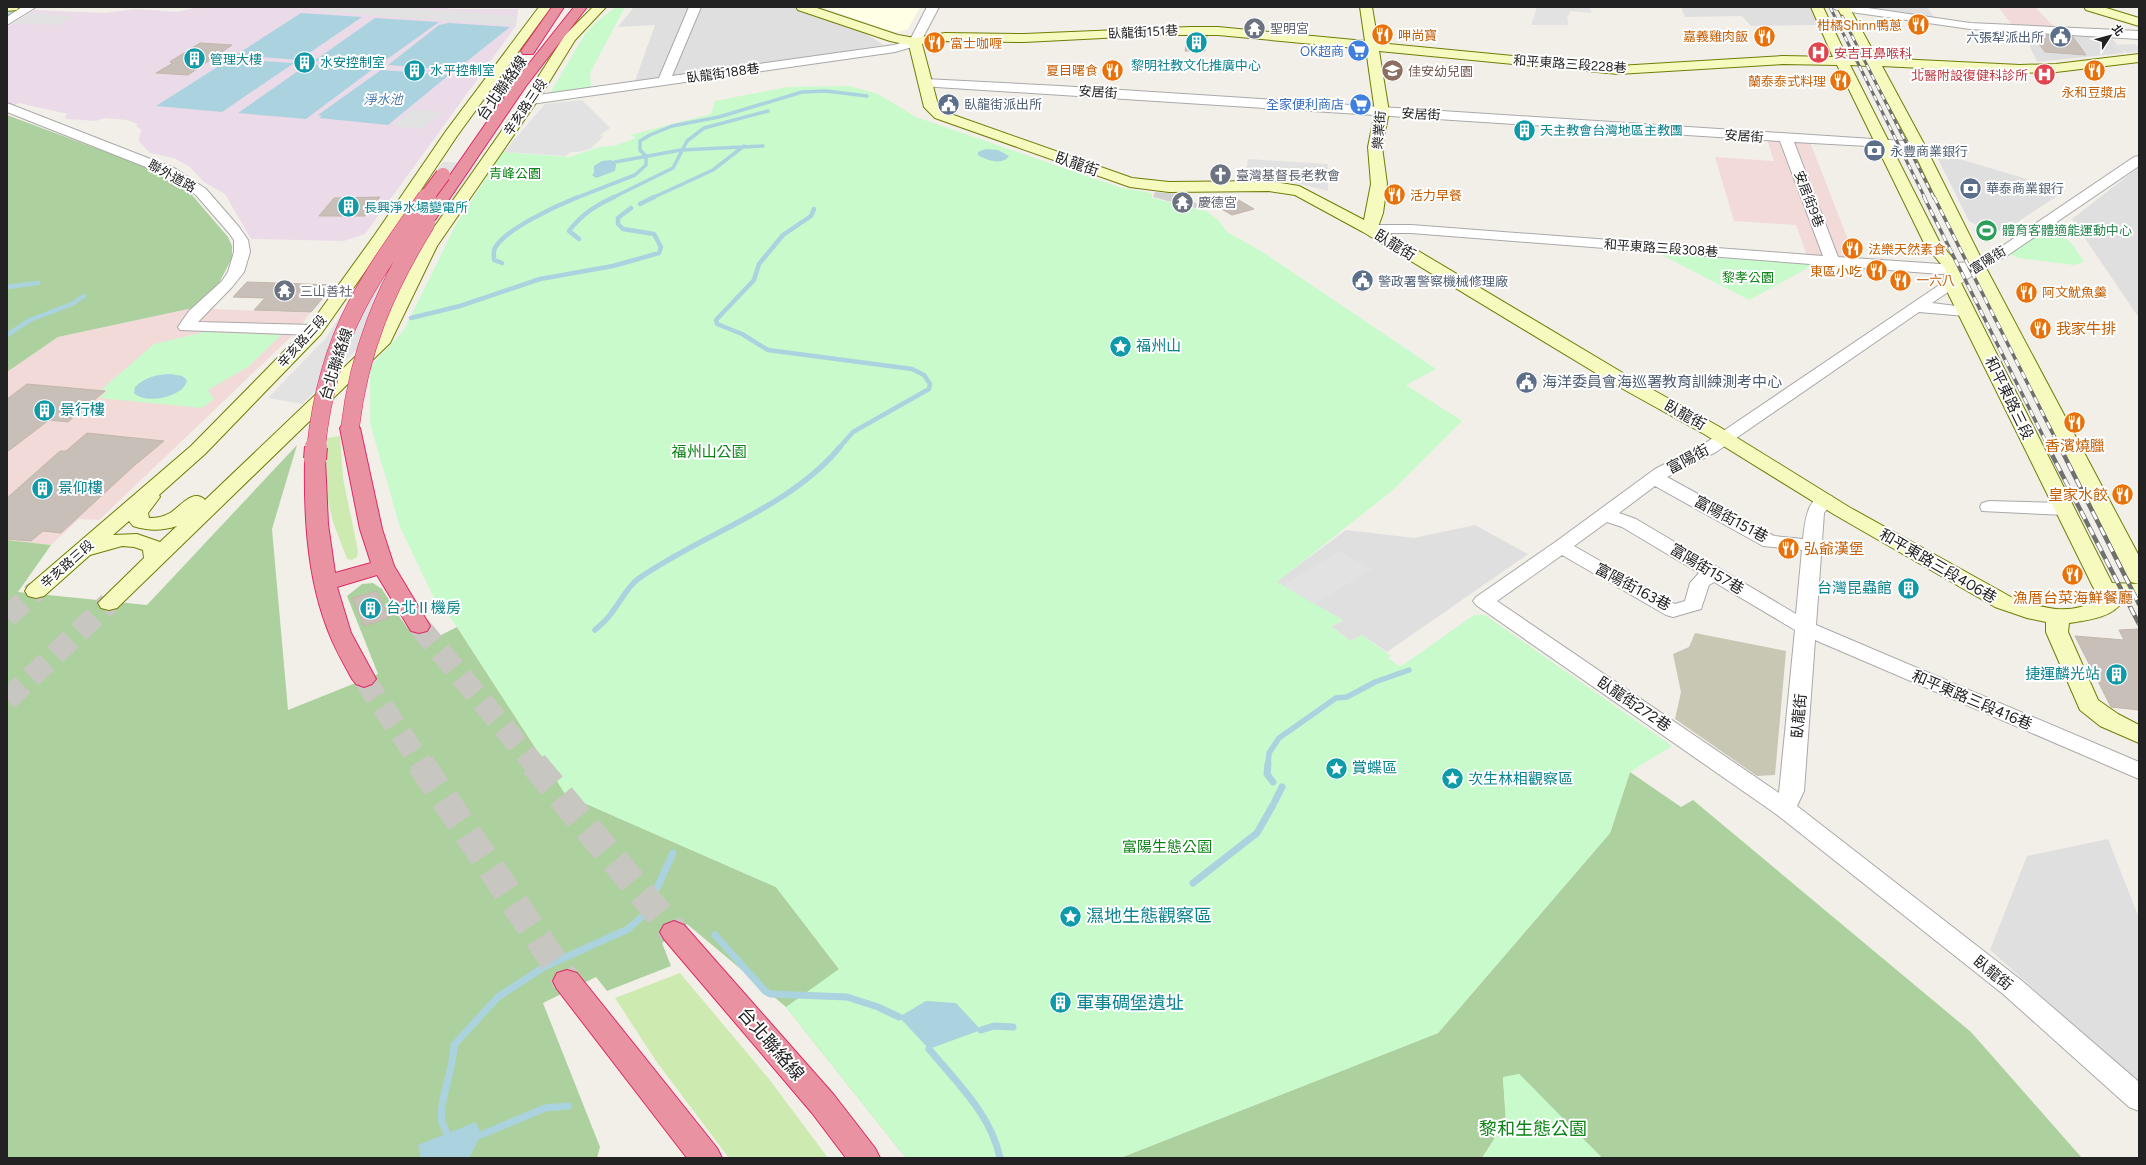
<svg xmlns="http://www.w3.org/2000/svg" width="2146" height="1165" font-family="Figtree,'Noto Sans TC',sans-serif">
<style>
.residential{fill:#e0dfdf}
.commercial{fill:#f2dad9}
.industrial{fill:#ebdbe8}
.education{fill:#ffffe5}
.religious{fill:#d0d0d0}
.construction{fill:#c7c7b4}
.grass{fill:#cdebb0}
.forest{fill:#add19e}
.park{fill:#c8facc}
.parking{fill:#e2e2e2}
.water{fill:#aad3df}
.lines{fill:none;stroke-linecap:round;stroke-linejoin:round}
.stream-far3{stroke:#aad3df;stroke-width:3.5}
.stream-far2{stroke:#aad3df;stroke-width:4.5}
.stream-far1{stroke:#aad3df;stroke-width:5.5}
.stream{stroke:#aad3df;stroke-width:7}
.building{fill:#c7bfb8;stroke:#c4b6ab}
.secondary-tunnel{stroke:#c8c6c1;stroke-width:22;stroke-dasharray:22 11;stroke-linecap:butt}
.highway-tunnel-far1{stroke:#c8c6c1;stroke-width:22;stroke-dasharray:22 11;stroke-linecap:butt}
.highway-tunnel{stroke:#c8c6c1;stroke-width:28;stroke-dasharray:28 14;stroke-linecap:butt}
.street-casing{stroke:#a9a9a9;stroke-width:2}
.secondary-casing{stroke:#707d05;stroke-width:2}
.highway-casing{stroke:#dc2a67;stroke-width:2}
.street{fill:#fff;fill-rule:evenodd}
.secondary{fill:#f7fabf;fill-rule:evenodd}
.highway{fill:#e892a2;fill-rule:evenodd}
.rail-far2-casing{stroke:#707070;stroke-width:3}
.rail-far1-casing{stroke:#707070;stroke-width:3.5}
.rail-casing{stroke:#707070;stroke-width:4.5}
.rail-far2{stroke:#fff;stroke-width:2;stroke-dasharray:5.5;stroke-linecap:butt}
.rail-far1{stroke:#fff;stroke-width:2.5;stroke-dasharray:7;stroke-linecap:butt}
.rail{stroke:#fff;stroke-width:3;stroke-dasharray:9;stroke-linecap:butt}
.highway-bridge-far2-casing{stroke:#dc2a67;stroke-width:16;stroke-linecap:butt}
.highway-bridge-far1-casing{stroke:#dc2a67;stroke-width:19;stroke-linecap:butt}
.highway-bridge-casing{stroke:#dc2a67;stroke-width:24;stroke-linecap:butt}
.highway-bridge-far2{stroke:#e892a2;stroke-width:14}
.highway-bridge-far1{stroke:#e892a2;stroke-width:18}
.highway-bridge{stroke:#e892a2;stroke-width:22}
.labels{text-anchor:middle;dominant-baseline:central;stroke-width:4;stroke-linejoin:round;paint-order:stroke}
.far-food-label{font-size:13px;fill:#c56008;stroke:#fff;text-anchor:start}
.far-worship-label{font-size:13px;fill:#5b616d;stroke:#fff;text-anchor:start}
.far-street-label{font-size:13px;fill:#222;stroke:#fff}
.far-service-label{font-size:13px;fill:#4e5e75;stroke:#fff;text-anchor:start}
.far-shop-label{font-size:13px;fill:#366cbe;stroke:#fff;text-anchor:end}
.far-health-label{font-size:13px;fill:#be3a42;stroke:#fff;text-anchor:start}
.far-culture-label{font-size:13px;fill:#0d838f;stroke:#fff;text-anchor:start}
.far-education-label{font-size:13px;fill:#785e54;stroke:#fff;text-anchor:start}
.far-water-label{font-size:13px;font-style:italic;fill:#4a7aab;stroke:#fff}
.far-park-label{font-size:13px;fill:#0c8416;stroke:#fff}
.far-leisure-label{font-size:13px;fill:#27864d;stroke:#fff;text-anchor:start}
.street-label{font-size:15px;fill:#222;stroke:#fff}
.food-label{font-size:15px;fill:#c56008;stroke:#fff;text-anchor:start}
.culture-label{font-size:15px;fill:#0d838f;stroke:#fff;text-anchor:start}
.service-label{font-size:15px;fill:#4e5e75;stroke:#fff;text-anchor:start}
.park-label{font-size:15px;fill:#0c8416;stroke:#fff}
.near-culture-label{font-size:18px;fill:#0d838f;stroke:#fff;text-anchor:start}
.near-street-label{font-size:18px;fill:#222;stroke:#fff}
.near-park-label{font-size:18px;fill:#0c8416;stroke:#fff}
</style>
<rect width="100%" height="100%" fill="#f2efe9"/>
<!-- residential -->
<path class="residential" d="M 634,7 L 793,7 L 854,27 L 884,45 L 807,58 L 635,81 L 655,25 L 618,27 Z
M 1681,7 L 1811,7 L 1820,25 L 1751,26 L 1742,16 L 1685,17 Z
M 1849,7 L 1927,7 L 1935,19 Z
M 2022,29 L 2110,36 L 2124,53 L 2037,62 Z
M 1945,157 L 1963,160 L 2063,190 L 2063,192 L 2004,231 L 1983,228 L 1969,221 L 1938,159 Z
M 2139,167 L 2139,318 L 2072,219 Z
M 1475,525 L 1528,554 L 1387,652 L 1362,635 L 1350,641 L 1331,626 L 1343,621 L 1276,582 L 1346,530 L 1414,538 Z
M 2108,839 L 2139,918 L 2139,1083 L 1990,950 L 2027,856 Z"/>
<!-- commercial -->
<path class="commercial" d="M 1998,7 L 2035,7 L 2055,28 L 2013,26 Z
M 1767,139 L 1810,142 L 1856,260 L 1807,256 L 1796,225 L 1734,221 L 1715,157 L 1774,161 Z
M 193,308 L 310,313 L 296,332 L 99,520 L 79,519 L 51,545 L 7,540 L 7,372 L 58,337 Z"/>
<!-- industrial -->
<path class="industrial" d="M 199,7 L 436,7 L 452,9 L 518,9 L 516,26 L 365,234 L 344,241 L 251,239 L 225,194 L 204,182 L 190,167 L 174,158 L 150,153 L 138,140 L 142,130 L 136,126 L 138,124 L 127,120 L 104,118 L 96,121 L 66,119 L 65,116 L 68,114 L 19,103 L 7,109 L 7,27 L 34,10 L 104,13 L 136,9 L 177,12 Z"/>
<!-- education -->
<path class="education" d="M 823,7 L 920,7 L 908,29 L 898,32 L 890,31 Z"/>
<!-- religious -->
<path class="religious" d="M 1155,192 L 1181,194 L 1200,206 L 1195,208 L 1153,197 Z"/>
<!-- construction -->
<path class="construction" d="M 1695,633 L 1786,651 L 1775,775 L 1757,776 L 1675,719 L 1681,692 L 1673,654 L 1689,647 Z"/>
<!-- grass -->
<path class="grass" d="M 340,436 L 343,478 L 358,551 L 357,557 L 352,560 L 347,559 L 333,522 L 326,492 L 327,438 Z
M 680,973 L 769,1079 L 828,1158 L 729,1158 L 656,1061 L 615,998 Z"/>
<!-- forest -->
<path class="forest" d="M 7,115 L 146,167 L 181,186 L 192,195 L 228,237 L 232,246 L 232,258 L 218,285 L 193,308 L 58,337 L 7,372 Z
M 297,445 L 272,529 L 288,710 L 378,674 L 347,596 L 362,584 L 373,583 L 382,589 L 401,619 L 421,645 L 457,627 L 566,795 L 776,887 L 984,1158 L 906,1158 L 786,1007 L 687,924 L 662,943 L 671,966 L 607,991 L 596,977 L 543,1003 L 600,1147 L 597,1158 L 7,1158 L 7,540 L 51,545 L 18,592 L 147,605 Z
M 1630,772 L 1681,807 L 1693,800 L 1971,1032 L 2082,1158 L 1602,1158 L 1519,1074 L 1503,1078 L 1506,1121 L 1482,1158 L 1120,1158 L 1438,1033 L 1610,833 Z"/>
<!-- park -->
<path class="park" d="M 616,7 L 625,7 L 590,73 L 591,89 L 549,95 L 585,34 L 594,24 Z
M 849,86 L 878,94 L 916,117 L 1122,188 L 1152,193 L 1152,198 L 1206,211 L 1219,221 L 1227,232 L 1261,251 L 1436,369 L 1406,385 L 1462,421 L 1393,490 L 1277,582 L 1343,620 L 1331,626 L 1350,641 L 1362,635 L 1391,656 L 1388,658 L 1399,666 L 1403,665 L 1474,615 L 1485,615 L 1672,746 L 1630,772 L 1610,833 L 1438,1033 L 1120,1158 L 906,1158 L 786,1007 L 839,969 L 776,887 L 566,795 L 457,627 L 433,596 L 400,527 L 370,423 L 370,367 L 404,330 L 455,226 L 503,152 L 569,157 L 600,147 L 614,146 L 636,138 L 630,135 L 711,114 L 715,101 L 788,87 Z
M 2048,233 C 2070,236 2073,245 2084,262 L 2074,265 L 2018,258 L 2008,253 L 2036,234 Z
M 1652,250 L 1817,263 L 1749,300 Z
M 205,332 L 281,335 L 248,367 L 208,390 L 214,399 L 202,408 L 99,398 L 108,391 L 101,390 L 154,344 Z
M 1519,1074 L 1602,1158 L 1482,1158 L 1506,1121 L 1503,1077 Z"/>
<!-- parking -->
<path class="parking" d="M 324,7 L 399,7 L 515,16 L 514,26 L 318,11 Z
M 1537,7 L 1589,7 L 1592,13 L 1571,11 L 1567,18 L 1569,25 L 1531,25 Z
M 31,13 L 73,16 L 57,25 L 14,23 Z
M 2134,44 L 2139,47 L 2139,52 L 2127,53 L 2111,45 Z
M 582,100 L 610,128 L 600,135 L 603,137 L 590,149 L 578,152 L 570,152 L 566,156 L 504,152 L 545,104 Z
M 412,110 L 418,110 L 442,112 L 422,129 L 392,126 Z
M 1248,159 L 1328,164 L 1328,191 L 1284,180 L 1245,179 Z
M 443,162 L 477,163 L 421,247 L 380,326 L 302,404 L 268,398 L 326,338 L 387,243 Z
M 1339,551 L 1372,569 L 1315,604 L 1283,586 Z"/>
<!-- water -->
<path class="water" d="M 301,13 L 362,17 L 299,60 L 236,55 Z
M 375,18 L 439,22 L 379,65 L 314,61 Z
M 449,23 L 510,27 L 456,70 L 388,65 L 439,25 Z
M 230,59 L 294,63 L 222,112 L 156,106 Z
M 308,64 L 373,69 L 306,119 L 238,113 Z
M 381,70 L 449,75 L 388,125 L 319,118 L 322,116 L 318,115 Z
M 986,149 L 998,150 L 1009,156 C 1002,166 986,160 978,155 L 978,152 Z
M 611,160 L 615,162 L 616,165 L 615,171 L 596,178 L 592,175 L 594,173 L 594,166 L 602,161 Z
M 171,374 L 182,376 L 187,380 C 185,397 145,405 134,393 L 135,387 C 145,377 158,374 171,374 Z
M 926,1001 L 956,1003 L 981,1030 L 929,1049 L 899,1017 Z
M 476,1122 L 481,1135 L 469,1158 L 421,1158 L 418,1145 Z"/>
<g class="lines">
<!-- stream-far3 -->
<path class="stream-far3" d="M 7,16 L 16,10
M 615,162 L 681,150 L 763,146
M 576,198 L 635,175 L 646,165 L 646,156 L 640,150 L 640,141 L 650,135 L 672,126 L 719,117 L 802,92 L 826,91 L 867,96
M 612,198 L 673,168 L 687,141 L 704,128 L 768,111
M 652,198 L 713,170 L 744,146"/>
<!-- stream-far2 -->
<path class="stream-far2" d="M 640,204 L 654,197
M 814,209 L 811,216 L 783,235 L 759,264 L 754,280 L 716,320 L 717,324 L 742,334 L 768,350 L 912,369 L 924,375 L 930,384 L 929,389 L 853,432 L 839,448
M 579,239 L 569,231 C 582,214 595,206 614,197
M 502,263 L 494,260 C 494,256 493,251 495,248 C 505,229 558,205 578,197
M 7,287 L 38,283
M 411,318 L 460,306 L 540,279 L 613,266 L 659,253 L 661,247 L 654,234 L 623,229 L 618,224 L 618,218 L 631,208
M 7,335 L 30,320 L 72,304 L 84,296"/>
<!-- stream-far1 -->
<path class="stream-far1" d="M 595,630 C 600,625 606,621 610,615 C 619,604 627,587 638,579 C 702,534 790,508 840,447
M 1268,765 L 1269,753 L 1279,738 L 1336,698 L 1347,697 L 1375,682 L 1409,670"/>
<!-- stream -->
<path class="stream" d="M 1268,764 L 1267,774 L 1273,782
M 1275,801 L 1282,787
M 1193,883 L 1257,833 L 1273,805
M 715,935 L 765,991 L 770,994 L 847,997 L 878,1007 L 899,1017
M 981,1030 L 994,1026 L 1013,1027
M 929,1049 C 956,1082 991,1114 1000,1158
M 447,1134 C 446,1130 443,1126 442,1122 C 438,1102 454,1069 454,1045 L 498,997 L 544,967 L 628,929 L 645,914 L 673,853
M 481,1135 L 545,1108 L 568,1106"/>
</g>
<!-- building -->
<path class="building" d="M 2032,34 L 2073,37 L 2086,55 L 2045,52 Z
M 1188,36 L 1207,36 L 1205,51 L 1185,51 Z
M 200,43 L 232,45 L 188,75 L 156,73 L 173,63 L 170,62 L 171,61 Z
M 1230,195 L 1254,209 L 1232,215 L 1207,201 Z
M 380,197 L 365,216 L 319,216 L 334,198 Z
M 247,282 L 334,285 L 311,312 L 254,310 L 265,298 L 233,297 Z
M 27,384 L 105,391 L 68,422 L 49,420 L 7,452 L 7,399 Z
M 87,433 L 164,441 L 135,465 L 61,533 L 43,531 L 31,541 L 7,539 L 7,498 L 60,451 L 66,451 Z
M 377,591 L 389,618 L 364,626 L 352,598 Z
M 2139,629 L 2139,710 L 2111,707 L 2075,636 L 2124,640 L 2119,630 Z"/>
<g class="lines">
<!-- secondary-tunnel -->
<path class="secondary-tunnel" d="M 7,617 L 36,591
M 7,700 L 109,603"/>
<!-- highway-tunnel-far1 -->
<path class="highway-tunnel-far1" d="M 419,626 L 535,765
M 364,679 L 422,765"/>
<!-- highway-tunnel -->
<path class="highway-tunnel" d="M 421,764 L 567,981
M 534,764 L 674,932"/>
<defs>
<path id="street" d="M 22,7 L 36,7 L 7,25 L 7,17 Z
M 689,7 L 701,7 L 672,76 L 894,45 L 910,40 L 927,7 L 939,7 L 919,45 L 895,52 L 531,104 L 525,100 L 531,96 L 659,78 Z
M 1831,7 L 1861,7 L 1970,23 L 2139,31 L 2139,39 L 1970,29 L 1837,10 Z
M 925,79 L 1060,86 L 1918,142 L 1923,143 L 1925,146 L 1923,149 L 1794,142 L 1838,257 L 1940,264 L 1972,262 L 1998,249 L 2134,157 L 2139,156 L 2139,166 L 2008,255 L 1982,269 L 1932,303 L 1972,308 L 1974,311 L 1972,314 L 1966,316 L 1919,312 L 1716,452 L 1667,477 L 1774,536 L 1803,539 C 1805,522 1807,490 1832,496 L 1834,500 L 1824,513 L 1816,625 L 2139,762 L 2139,779 L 1815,640 L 1804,791 L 1797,806 L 2021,980 L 2139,1082 L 2139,1111 L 2129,1107 L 2003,994 L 1776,814 L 1476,605 L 1473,601 L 1476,597 L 1554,543 L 1655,469 L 1704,444 L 1957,273 L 1940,274 L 1411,233 L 1369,233 L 1364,232 L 1362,229 L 1364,226 L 1369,225 L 1411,225 L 1823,256 L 1780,141 L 921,86 L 919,83 L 921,80 ZM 1655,486 L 1763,546 L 1802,550 L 1796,614 L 1636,519 L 1619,513 ZM 1607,522 L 1622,527 L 1699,573 L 1690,583 L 1685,601 L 1675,604 L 1574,546 ZM 1562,555 L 1666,615 L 1673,617 L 1701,609 L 1709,585 L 1714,582 L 1795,630 L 1779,793 L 1497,601 Z
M 7,103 L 176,169 L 206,189 L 239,227 L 248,240 L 250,252 L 244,272 L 232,287 L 198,322 L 315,325 L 321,327 L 323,330 L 321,333 L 315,335 L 180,330 L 178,327 L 189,311 L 222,281 L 228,272 L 234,252 L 234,240 L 229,233 L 196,195 L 166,175 L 7,112 Z
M 1989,501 L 2065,503 L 2072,505 L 2074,509 L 2072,513 L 2065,515 L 1982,511 L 1980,507 L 1982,503 Z"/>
<path id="secondary" d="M 7,7 L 19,7 L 17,10 L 7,11 Z
M 539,7 L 551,7 L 457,136 L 388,239 L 321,334 L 205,454 L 159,495 L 160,497 L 148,513 L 149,518 C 157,518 163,517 170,513 C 180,507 193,488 205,500 L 376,337 L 421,246 L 524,99 L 565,35 L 593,7 L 606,7 L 575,40 L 538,100 L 437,246 L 390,343 L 117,608 L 109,610 L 101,608 L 98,603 L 144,558 L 143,550 L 134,547 L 122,546 L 90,555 L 44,596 L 36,598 L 28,596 L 25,591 L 28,586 L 191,446 L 309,326 L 374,236 L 446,131 ZM 129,521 L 133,526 C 149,531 161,531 177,526 L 160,542 L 137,534 L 113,535 Z
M 796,7 L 814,7 L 898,35 L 915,38 L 945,33 L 1024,34 L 1190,27 L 1218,27 L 1365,41 L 1360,7 L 1372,7 L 1378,43 L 1618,66 L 1783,56 L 1833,57 L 1811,7 L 1823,7 L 1847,57 L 1864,58 L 1837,7 L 1849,7 L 1877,58 L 2020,65 L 2056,64 L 2139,54 L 2139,62 L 2056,72 L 2020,73 L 1882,66 L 1923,142 L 1985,266 L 2139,556 L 2139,584 L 2131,582 L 2128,577 L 1969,266 L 1909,142 L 1868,66 L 1850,65 L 1940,243 L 1962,269 L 1961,283 L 2112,583 L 2139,584 L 2139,598 L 2120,597 L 2123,601 C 2112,618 2088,620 2069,623 L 2068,632 L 2098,700 L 2118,714 L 2139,725 L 2139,743 L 2100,726 L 2080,710 L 2046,632 L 2046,622 L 2027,618 L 1995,607 L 1835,515 L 1704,434 L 1614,384 L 1363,232 L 1295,195 L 1269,191 L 1169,192 L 1130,187 L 935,118 L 924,107 L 909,45 L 890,41 L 798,10 ZM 1162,35 L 1218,35 L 1366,49 L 1375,112 L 1368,147 L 1371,184 L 1364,220 L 1299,186 L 1269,181 L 1169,182 L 1132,178 L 945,112 L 938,105 L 922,44 L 945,41 L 1024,42 ZM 1379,51 L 1618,74 L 1783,64 L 1837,65 L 1925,245 L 1946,270 L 1943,283 L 2099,599 C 2068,617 2043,608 2011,597 L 1849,507 L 1718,426 L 1628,376 L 1378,227 L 1383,213 L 1387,184 L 1382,147 L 1389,112 Z
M 2084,7 L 2103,7 L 2139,18 L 2139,26 L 2086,10 Z"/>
<path id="highway" d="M 552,7 L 564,7 L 533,54 L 523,54 L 521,51 Z
M 574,7 L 587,7 L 526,86 L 435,220 L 423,220 L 421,217 L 516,80 Z
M 350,422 L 357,424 L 360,428 L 382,529 L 394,566 L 430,626 L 427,631 L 419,633 L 411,631 L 377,575 L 337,587 L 351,633 L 376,679 L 372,684 L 364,687 L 356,684 L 352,679 C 344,664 335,649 329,633 C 307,579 304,517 305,459 L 308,455 L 315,453 L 322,455 L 325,459 L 328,524 L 335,573 L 371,563 L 360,529 L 340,428 L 343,424 Z
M 674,921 L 684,925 L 834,1095 L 875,1148 L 880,1158 L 846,1158 L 812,1113 L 664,939 L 660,932 L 664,925 Z
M 567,970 L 577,973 L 717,1148 L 722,1158 L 687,1158 L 557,989 L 553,981 L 557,973 Z"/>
</defs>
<!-- street casing -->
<use href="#street" class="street-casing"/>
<!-- secondary casing -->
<use href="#secondary" class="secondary-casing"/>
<!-- highway casing -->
<use href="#highway" class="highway-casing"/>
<!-- street -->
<use href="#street" class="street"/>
<!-- secondary -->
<use href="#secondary" class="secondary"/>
<!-- highway -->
<use href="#highway" class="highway"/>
<defs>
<path id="rail-far2" d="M 1830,7 L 1925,198
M 1842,16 L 1934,198"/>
<path id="rail-far1" d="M 1924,197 L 2049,448
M 1934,197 L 2060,448"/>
<path id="rail" d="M 2048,447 L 2139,624
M 2060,447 L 2139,604"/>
</defs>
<!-- rail-far2 casing -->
<use href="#rail-far2" class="rail-far2-casing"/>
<!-- rail-far1 casing -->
<use href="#rail-far1" class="rail-far1-casing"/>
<!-- rail casing -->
<use href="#rail" class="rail-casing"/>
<!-- rail-far2 -->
<use href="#rail-far2" class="rail-far2"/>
<!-- rail-far1 -->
<use href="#rail-far1" class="rail-far1"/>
<!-- rail -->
<use href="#rail" class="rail"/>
<defs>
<path id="highway-bridge-far2" d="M 426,198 L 443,175"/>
<path id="highway-bridge-far1" d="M 350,428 C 359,351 385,289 426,223
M 316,448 C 321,399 334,349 357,305 C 377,267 403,232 427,197"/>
<path id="highway-bridge" d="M 315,459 L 316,447"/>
</defs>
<!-- highway-bridge-far2 casing -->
<use href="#highway-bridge-far2" class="highway-bridge-far2-casing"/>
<!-- highway-bridge-far1 casing -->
<use href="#highway-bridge-far1" class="highway-bridge-far1-casing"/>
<!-- highway-bridge casing -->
<use href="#highway-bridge" class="highway-bridge-casing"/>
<!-- highway-bridge-far2 -->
<use href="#highway-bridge-far2" class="highway-bridge-far2"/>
<!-- highway-bridge-far1 -->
<use href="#highway-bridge-far1" class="highway-bridge-far1"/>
<!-- highway-bridge -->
<use href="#highway-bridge" class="highway-bridge"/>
</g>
<!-- icons -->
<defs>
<symbol id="restaurant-disc" viewBox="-11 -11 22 22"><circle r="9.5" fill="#e8710a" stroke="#fff"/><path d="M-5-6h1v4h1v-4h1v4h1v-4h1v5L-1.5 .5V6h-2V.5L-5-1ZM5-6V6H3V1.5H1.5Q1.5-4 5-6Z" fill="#fff"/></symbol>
<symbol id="temple-disc" viewBox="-11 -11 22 22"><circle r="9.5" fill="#6b7280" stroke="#fff"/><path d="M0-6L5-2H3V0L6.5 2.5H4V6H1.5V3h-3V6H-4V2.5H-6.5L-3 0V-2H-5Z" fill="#fff"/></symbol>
<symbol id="civic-disc" viewBox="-11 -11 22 22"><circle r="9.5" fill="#5c6f8a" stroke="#fff"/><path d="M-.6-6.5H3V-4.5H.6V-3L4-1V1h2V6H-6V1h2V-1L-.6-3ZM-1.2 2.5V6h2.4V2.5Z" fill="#fff"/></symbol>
<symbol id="building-disc" viewBox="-11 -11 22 22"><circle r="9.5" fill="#0f9aa8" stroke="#fff"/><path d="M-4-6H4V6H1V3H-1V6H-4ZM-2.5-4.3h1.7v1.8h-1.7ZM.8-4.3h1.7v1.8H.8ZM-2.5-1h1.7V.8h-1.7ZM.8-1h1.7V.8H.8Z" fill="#fff"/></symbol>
<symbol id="supermarket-disc" viewBox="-11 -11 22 22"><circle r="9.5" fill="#3f7fe0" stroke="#fff"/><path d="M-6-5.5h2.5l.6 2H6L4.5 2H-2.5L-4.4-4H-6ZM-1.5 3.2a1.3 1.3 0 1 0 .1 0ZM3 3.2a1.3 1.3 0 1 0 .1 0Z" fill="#fff"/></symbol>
<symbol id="hospital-disc" viewBox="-11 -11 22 22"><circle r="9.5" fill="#e0444e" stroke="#fff"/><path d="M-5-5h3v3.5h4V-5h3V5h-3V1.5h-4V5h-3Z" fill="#fff"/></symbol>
<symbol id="school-disc" viewBox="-11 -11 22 22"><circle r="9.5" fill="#8d6e63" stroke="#fff"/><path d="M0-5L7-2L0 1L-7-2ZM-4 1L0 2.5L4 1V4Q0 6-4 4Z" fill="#fff"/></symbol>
<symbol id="bank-disc" viewBox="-11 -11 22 22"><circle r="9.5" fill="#5c6f8a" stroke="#fff"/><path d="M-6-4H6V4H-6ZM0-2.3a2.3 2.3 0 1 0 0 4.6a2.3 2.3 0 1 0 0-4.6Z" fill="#fff"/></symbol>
<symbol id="church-disc" viewBox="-11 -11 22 22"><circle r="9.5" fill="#6b7280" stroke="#fff"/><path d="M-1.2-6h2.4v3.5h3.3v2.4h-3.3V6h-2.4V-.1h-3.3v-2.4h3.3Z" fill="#fff"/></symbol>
<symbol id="stadium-disc" viewBox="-11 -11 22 22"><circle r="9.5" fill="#2e9e5b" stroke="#fff"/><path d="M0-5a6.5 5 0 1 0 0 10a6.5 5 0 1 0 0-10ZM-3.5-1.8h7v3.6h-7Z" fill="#fff"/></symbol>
<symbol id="sight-disc" viewBox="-11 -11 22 22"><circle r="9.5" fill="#0f9aa8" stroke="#fff"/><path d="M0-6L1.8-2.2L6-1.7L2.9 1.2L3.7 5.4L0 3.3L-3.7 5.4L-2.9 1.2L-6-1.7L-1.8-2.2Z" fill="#fff"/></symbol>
</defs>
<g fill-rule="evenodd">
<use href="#restaurant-disc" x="1906" y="12" width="25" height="25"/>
<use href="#temple-disc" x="1242" y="16" width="25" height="25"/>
<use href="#restaurant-disc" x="1370" y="22" width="25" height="25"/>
<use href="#restaurant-disc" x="1752" y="24" width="25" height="25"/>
<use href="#civic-disc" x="2048" y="24" width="25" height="25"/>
<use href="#restaurant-disc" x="922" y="30" width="25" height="25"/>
<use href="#building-disc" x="1184" y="30" width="25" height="25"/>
<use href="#supermarket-disc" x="1346" y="38" width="25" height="25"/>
<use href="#hospital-disc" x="1806" y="40" width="25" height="25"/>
<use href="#building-disc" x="182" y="46" width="25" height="25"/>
<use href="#building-disc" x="292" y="50" width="25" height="25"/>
<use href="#building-disc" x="402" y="58" width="25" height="25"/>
<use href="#restaurant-disc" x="1100" y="58" width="25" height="25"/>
<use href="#restaurant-disc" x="2082" y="58" width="25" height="25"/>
<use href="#school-disc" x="1380" y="58" width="25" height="25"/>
<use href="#hospital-disc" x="2032" y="62" width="25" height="25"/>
<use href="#restaurant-disc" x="1828" y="68" width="25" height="25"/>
<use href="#civic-disc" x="936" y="92" width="25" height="25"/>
<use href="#supermarket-disc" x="1348" y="92" width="25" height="25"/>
<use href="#building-disc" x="1512" y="118" width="25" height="25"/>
<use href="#bank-disc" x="1862" y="138" width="25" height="25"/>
<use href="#church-disc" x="1208" y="162" width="25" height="25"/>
<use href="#bank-disc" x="1958" y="176" width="25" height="25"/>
<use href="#restaurant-disc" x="1382" y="182" width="25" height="25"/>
<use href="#temple-disc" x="1170" y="190" width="25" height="25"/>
<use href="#building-disc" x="336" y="194" width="25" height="25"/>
<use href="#stadium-disc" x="1974" y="218" width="25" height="25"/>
<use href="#restaurant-disc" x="1840" y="236" width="25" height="25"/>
<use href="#restaurant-disc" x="1864" y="258" width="25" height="25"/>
<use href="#restaurant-disc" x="1888" y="268" width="25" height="25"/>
<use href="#civic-disc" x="1350" y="268" width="25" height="25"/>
<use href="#temple-disc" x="272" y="278" width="25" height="25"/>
<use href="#restaurant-disc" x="2014" y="280" width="25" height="25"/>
<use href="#restaurant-disc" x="2028" y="316" width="25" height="25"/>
<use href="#sight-disc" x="1108" y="334" width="25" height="25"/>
<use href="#civic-disc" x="1514" y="370" width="25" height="25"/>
<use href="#building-disc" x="32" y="398" width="25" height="25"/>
<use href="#restaurant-disc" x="2062" y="410" width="25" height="25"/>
<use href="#building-disc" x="30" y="476" width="25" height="25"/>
<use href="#restaurant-disc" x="2110" y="482" width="25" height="25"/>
<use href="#restaurant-disc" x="1776" y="536" width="25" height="25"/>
<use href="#restaurant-disc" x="2060" y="562" width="25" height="25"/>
<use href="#building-disc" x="1896" y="576" width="25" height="25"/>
<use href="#building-disc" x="358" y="596" width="25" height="25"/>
<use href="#building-disc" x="2104" y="662" width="25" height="25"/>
<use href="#sight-disc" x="1324" y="756" width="25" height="25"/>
<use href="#sight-disc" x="1440" y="766" width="25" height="25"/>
<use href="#sight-disc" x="1058" y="904" width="25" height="25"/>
<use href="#building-disc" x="1048" y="990" width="25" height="25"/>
</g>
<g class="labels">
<!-- far-food labels -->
<g class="far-food-label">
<text x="1902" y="25" text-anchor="end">柑橘Shinn鴨蔥</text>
<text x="1398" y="35">呷尚寶</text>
<text x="1748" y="36" text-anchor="end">嘉義雞肉飯</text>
<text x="950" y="43">富士咖喱</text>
<text x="1098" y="70" text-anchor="end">夏目曙食</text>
<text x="1826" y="81" text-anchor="end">蘭泰泰式料理</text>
<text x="2094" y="92" text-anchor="middle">永和豆漿店</text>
<text x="1410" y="195">活力早餐</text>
<text x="1868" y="249">法樂天然素食</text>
<text x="1862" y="271" text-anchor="end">東區小吃</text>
<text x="1916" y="280">一六八</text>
<text x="2042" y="292">阿文魷魚羹</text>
</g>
<!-- far-worship labels -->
<g class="far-worship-label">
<text x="1270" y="28">聖明宮</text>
<text x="1236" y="175">臺灣基督長老教會</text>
<text x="1198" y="202">慶德宮</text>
<text x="300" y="291">三山善社</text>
</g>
<!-- far-street labels -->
<g class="far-street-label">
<text transform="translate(1143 32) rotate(-3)">臥龍街151巷</text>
<text transform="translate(1570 64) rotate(4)">和平東路三段228巷</text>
<text transform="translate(723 73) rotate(-8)">臥龍街188巷</text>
<text transform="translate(1098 92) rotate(4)">安居街</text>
<text transform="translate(525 107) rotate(-56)">辛亥路三段</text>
<text transform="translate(1421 114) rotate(3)">安居街</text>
<text transform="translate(1379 130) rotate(-85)">樂業街</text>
<text transform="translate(1744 136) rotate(4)">安居街</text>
<text transform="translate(172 176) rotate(29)">聯外道路</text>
<text transform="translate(1809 199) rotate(69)">安居街9巷</text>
<text transform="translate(1661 248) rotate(4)">和平東路三段308巷</text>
<text transform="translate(1988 260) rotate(-32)">富陽街</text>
<text transform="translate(302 341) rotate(-48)">辛亥路三段</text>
<text transform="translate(67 564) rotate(-41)">辛亥路三段</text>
</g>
<!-- far-service labels -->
<g class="far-service-label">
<text x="2044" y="37" text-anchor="end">六張犁派出所</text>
<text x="964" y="104">臥龍街派出所</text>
<text x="1890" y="151">永豐商業銀行</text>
<text x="1986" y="188">華泰商業銀行</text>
<text x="1378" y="281">警政署警察機械修理廠</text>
</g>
<!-- far-shop labels -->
<g class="far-shop-label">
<text x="1344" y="51">OK超商</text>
<text x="1344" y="104">全家便利商店</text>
</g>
<!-- far-health labels -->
<g class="far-health-label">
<text x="1834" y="53">安吉耳鼻喉科</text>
<text x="2028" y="75" text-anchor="end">北醫附設復健科診所</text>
</g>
<!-- far-culture labels -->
<g class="far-culture-label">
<text x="210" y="59">管理大樓</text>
<text x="320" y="62">水安控制室</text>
<text x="1196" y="65" text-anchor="middle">黎明社教文化推廣中心</text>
<text x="430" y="70">水平控制室</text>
<text x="1540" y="130">天主教會台灣地區主教團</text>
<text x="364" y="207">長興淨水場變電所</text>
</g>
<!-- far-education labels -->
<g class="far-education-label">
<text x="1408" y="71">佳安幼兒園</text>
</g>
<!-- far-water labels -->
<g class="far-water-label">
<text x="383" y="99">淨水池</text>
</g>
<!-- far-park labels -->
<g class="far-park-label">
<text x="515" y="173">青峰公園</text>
<text x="1748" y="277">黎孝公園</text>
</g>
<!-- far-leisure labels -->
<g class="far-leisure-label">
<text x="2002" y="230">體育客體適能運動中心</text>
</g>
<!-- street labels -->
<g class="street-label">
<text transform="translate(502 88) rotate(-55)">台北聯絡線</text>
<text transform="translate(1077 164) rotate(19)">臥龍街</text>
<text transform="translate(1395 245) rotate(31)">臥龍街</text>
<text transform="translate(336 364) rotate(-72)">台北聯絡線</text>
<text transform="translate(2009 398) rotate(64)">和平東路三段</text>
<text transform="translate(1685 415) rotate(29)">臥龍街</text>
<text transform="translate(1688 459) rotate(-28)">富陽街</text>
<text transform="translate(1731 519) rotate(28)">富陽街151巷</text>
<text transform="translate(1938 566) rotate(30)">和平東路三段406巷</text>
<text transform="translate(1707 569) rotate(31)">富陽街157巷</text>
<text transform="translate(1633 587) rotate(28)">富陽街163巷</text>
<text transform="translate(1972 700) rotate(23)">和平東路三段416巷</text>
<text transform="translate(1634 704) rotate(34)">臥龍街272巷</text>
<text transform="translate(1799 716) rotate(-85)">臥龍街</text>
<text transform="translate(1993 973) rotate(39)">臥龍街</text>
</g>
<!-- food labels -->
<g class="food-label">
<text x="2056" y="329">我家牛排</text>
<text x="2075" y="446" text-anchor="middle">香濱燒臘</text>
<text x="2108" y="495" text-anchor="end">皇家水餃</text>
<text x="1804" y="549">弘爺漢堡</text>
<text x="2073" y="598" text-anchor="middle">漁厝台菜海鮮餐廳</text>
</g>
<!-- culture labels -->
<g class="culture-label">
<text x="1136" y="346">福州山</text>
<text x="60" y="410">景行樓</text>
<text x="58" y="488">景仰樓</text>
<text x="1892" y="588" text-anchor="end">台灣昆蟲館</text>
<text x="386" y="608">台北Ⅱ機房</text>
<text x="2100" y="674" text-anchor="end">捷運麟光站</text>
<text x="1352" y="768">賞蝶區</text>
<text x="1468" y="779">次生林相觀察區</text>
</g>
<!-- service labels -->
<g class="service-label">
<text x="1542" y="382">海洋委員會海巡署教育訓練測考中心</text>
</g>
<!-- park labels -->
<g class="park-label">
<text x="709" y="452">福州山公園</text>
<text x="1167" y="847">富陽生態公園</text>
</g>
<!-- near-culture labels -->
<g class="near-culture-label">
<text x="1086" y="916">濕地生態觀察區</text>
<text x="1076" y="1003">軍事碉堡遺址</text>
</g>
<!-- near-street labels -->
<g class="near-street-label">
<text transform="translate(771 1044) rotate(49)">台北聯絡線</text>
</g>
<!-- near-park labels -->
<g class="near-park-label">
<text x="1533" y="1129">黎和生態公園</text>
</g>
</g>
<!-- border -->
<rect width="2146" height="1165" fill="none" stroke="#222222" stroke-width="16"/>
<!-- north arrow -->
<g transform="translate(2110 36) rotate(54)" stroke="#ffffff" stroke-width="3" paint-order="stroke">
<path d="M0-3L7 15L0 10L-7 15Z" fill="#222222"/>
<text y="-6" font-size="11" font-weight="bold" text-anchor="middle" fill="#222222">北</text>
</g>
</svg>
